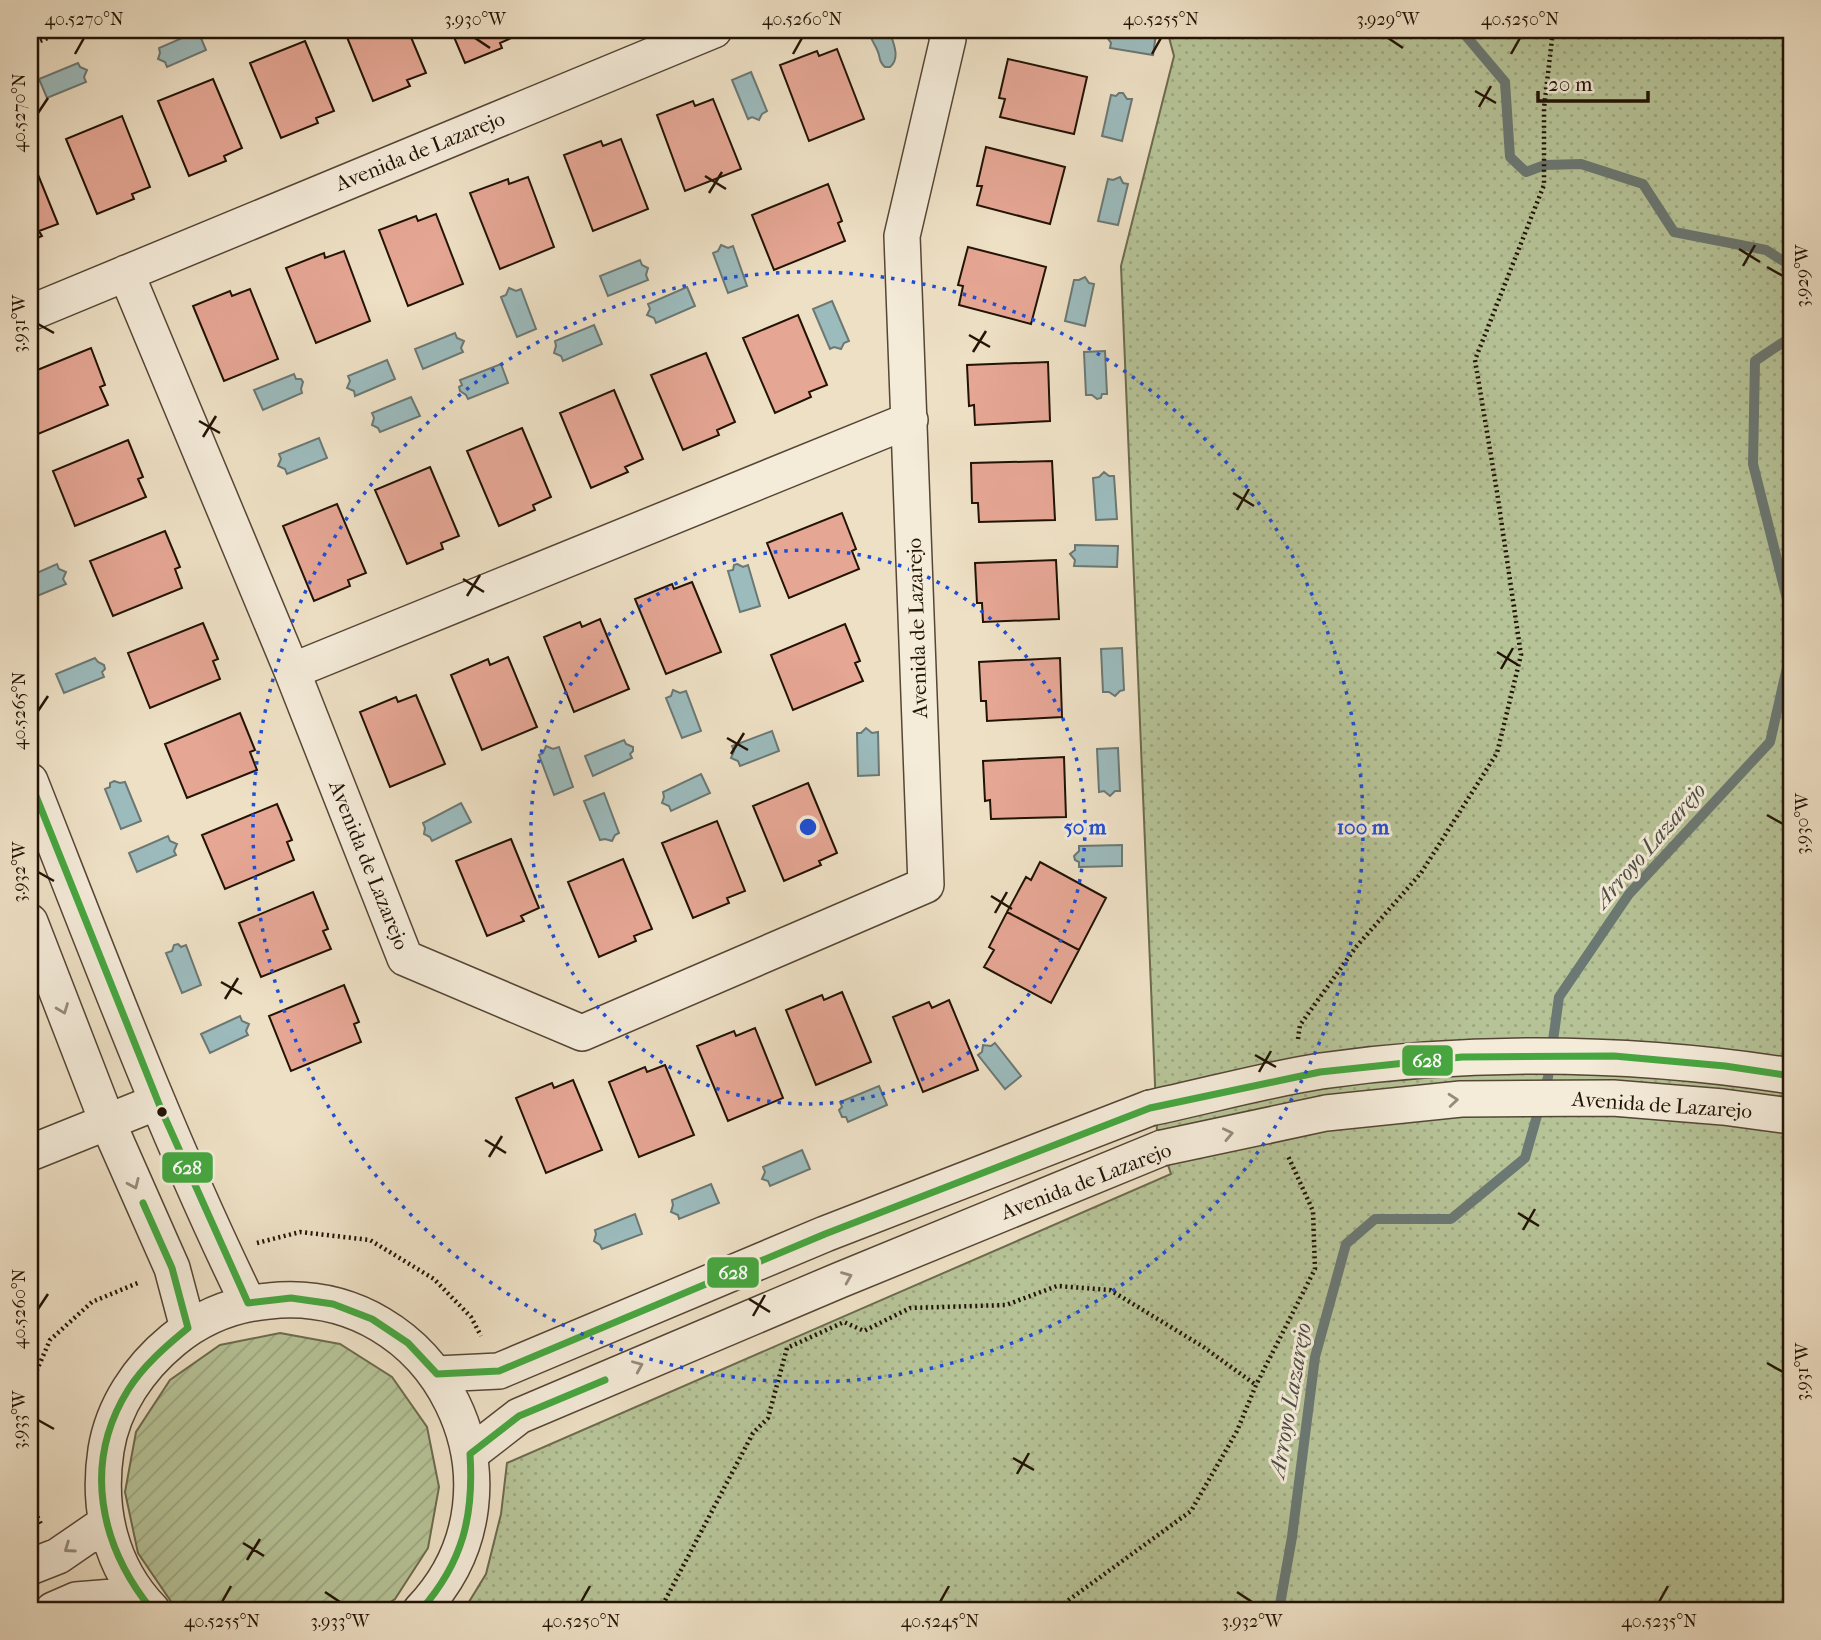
<svg xmlns="http://www.w3.org/2000/svg" width="1821" height="1640" font-family="'IM FELL French Canon',serif">
<style>
.grass{fill:url(#grass-dots);stroke:#6c6b4e;stroke-width:2}
.garden{fill:url(#garden-furrows);stroke:#6c6b4e;stroke-width:2}
.water{fill:#9cbbbd;stroke:#6b7873;stroke-width:2}
.lines{fill:none;stroke-linecap:round;stroke-linejoin:round}
.stream{stroke:#6b7873;stroke-width:10}
.building{fill:#e5a694;stroke:#221305;stroke-width:2}
.street-casing{stroke:#554635;stroke-width:38}
.path{stroke:#221305;stroke-width:4.5;stroke-dasharray:2 3.5;stroke-linecap:butt}
.street{stroke:#f4ebd9;stroke-width:35}
.street-bridge-casing{stroke:#554635;stroke-width:38;stroke-linecap:butt}
.street-bridge{stroke:#f4ebd9;stroke-width:35}
.bus-1-casing{stroke:#f4ebd9;stroke-width:12}
.bus-1{stroke:#46a740;stroke-width:7}
.oneway{stroke:#968a7a}
.ticks{fill:none;stroke:#221305;stroke-width:2.5}
.ring{fill:none;stroke:#1d4ed8;stroke-width:3.5;stroke-dasharray:3.5 7}
.bus-dot{fill:#221305;stroke:#f4ebd9;stroke-width:2.5}
.labels{text-anchor:middle;dominant-baseline:central;stroke-width:6;stroke-linejoin:round;paint-order:stroke}
.street-label{font-size:21px;fill:#221305;stroke:#f4ebd9}
.water-label{font-size:23px;font-style:italic;fill:#4d4e45;stroke:#f4ebd9}
.centre{fill:#1d4ed8;stroke:#f4ebd9;stroke-width:3.5}
.ring-label{font-size:21px;text-anchor:middle;font-weight:bold;fill:#1d4ed8;stroke:#f4ebd9;stroke-width:6;stroke-linejoin:round;paint-order:stroke}
.line-badge{stroke:#f4ebd9;stroke-width:2.5}
.badge-label{font-size:19px;text-anchor:middle;font-weight:bold;fill:#fff}
.neatline{fill:none;stroke:#221305;stroke-width:2.5}
.ticks-label{font-size:18px;text-anchor:middle;fill:#221305}
</style>
<defs>
<pattern id="grass-dots" width="8" height="8" patternUnits="userSpaceOnUse" patternTransform="scale(1.75)"><rect width="8" height="8" fill="#b6c397"/><path d="M2 2h.1M6 6h.1" fill="none" stroke="#9ca781" stroke-width="1.8" stroke-linecap="round"/></pattern>
<pattern id="garden-furrows" width="10" height="10" patternUnits="userSpaceOnUse" patternTransform="scale(1.75)"><rect width="10" height="10" fill="#b6c397"/><path d="M-1 1l2-2M0 10L10 0M9 11l2-2" fill="none" stroke="#9ca781"/></pattern>
</defs>
<rect width="100%" height="100%" fill="#eee0c5"/>
<filter id="stains"><feTurbulence type="fractalNoise" baseFrequency=".00286" numOctaves="4"/><feColorMatrix values="0 0 0 0 .2 0 0 0 0 .09 0 0 0 0 .02 0 0 0 .5 -.17"/></filter>
<radialGradient id="worn" r=".72"><stop offset=".6" stop-color="#630" stop-opacity="0"/><stop offset="1" stop-color="#630" stop-opacity=".3"/></radialGradient>
<!-- grass -->
<path class="grass" d="M 1167,30 L 1791,30 L 1791,1610 L 464,1610 L 486,1574 L 501,1514 L 507,1463 L 1171,1174 L 1157,1132 L 1121,266 L 1174,56 Z"/>
<!-- garden -->
<path class="garden" d="M 280,1333 L 340,1344 L 392,1377 L 427,1427 L 439,1487 L 428,1548 L 395,1599 L 378,1610 L 184,1610 L 172,1603 L 138,1553 L 125,1492 L 136,1432 L 170,1380 L 220,1345 Z"/>
<!-- water -->
<path class="water" d="M 869,30 L 889,30 C 893,42 901,58 890,67 L 885,67 C 878,61 881,59 878,52 C 875,43 870,40 869,30 Z
M 1113,30 L 1156,34 L 1153,55 L 1110,48 L 1111,43 L 1107,37 Z
M 198,31 L 206,50 L 167,67 L 165,62 L 158,59 L 160,53 L 159,48 Z
M 78,63 L 80,67 L 87,70 L 84,77 L 86,82 L 47,98 L 39,79 Z
M 751,72 L 767,111 L 762,114 L 759,120 L 752,117 L 748,119 L 732,80 Z
M 1119,93 L 1123,93 L 1127,99 L 1132,99 L 1122,141 L 1102,136 L 1111,95 L 1116,96 Z
M 1120,177 L 1123,183 L 1128,184 L 1118,225 L 1098,221 L 1108,179 L 1113,180 Z
M 721,245 L 728,248 L 733,246 L 747,286 L 728,293 L 713,253 L 718,251 Z
M 640,260 L 642,265 L 648,268 L 646,275 L 648,280 L 608,296 L 600,276 Z
M 1085,277 L 1089,283 L 1094,284 L 1085,326 L 1065,321 L 1074,280 L 1079,280 Z
M 687,287 L 695,306 L 656,323 L 654,318 L 647,315 L 650,309 L 648,304 Z
M 509,288 L 516,291 L 521,289 L 536,329 L 517,337 L 501,297 L 506,295 Z
M 832,301 L 849,341 L 844,343 L 841,349 L 834,347 L 830,349 L 813,309 Z
M 594,325 L 602,344 L 563,361 L 561,356 L 554,353 L 556,346 L 555,341 Z
M 455,333 L 457,338 L 464,341 L 461,348 L 463,352 L 423,369 L 415,349 Z
M 1105,351 L 1107,394 L 1102,394 L 1101,398 L 1097,399 L 1092,395 L 1086,395 L 1084,352 Z
M 387,360 L 395,379 L 355,396 L 354,391 L 347,388 L 350,381 L 348,376 Z
M 501,364 L 508,383 L 468,399 L 466,395 L 460,391 L 459,387 L 462,385 L 460,380 Z
M 294,374 L 296,379 L 301,379 L 303,382 L 301,389 L 302,393 L 263,410 L 254,390 Z
M 411,397 L 420,416 L 380,432 L 378,428 L 372,425 L 374,418 L 372,413 Z
M 319,438 L 327,458 L 287,474 L 285,469 L 278,466 L 281,459 L 279,454 Z
M 1104,472 L 1109,476 L 1114,476 L 1117,519 L 1096,520 L 1093,478 L 1099,477 Z
M 1075,545 L 1118,546 L 1117,567 L 1074,566 L 1075,560 L 1070,554 L 1075,550 Z
M 57,564 L 59,569 L 66,572 L 63,579 L 66,584 L 30,599 L 30,576 Z
M 737,564 L 743,567 L 748,565 L 760,606 L 740,612 L 728,571 L 733,570 L 734,565 Z
M 1122,648 L 1124,690 L 1120,691 L 1115,696 L 1109,692 L 1103,692 L 1101,649 Z
M 95,658 L 98,662 L 104,665 L 105,669 L 102,672 L 104,677 L 64,693 L 56,674 Z
M 673,690 L 680,693 L 686,691 L 701,731 L 682,738 L 666,698 L 671,696 Z
M 866,728 L 872,733 L 878,732 L 879,775 L 858,776 L 857,733 L 861,733 Z
M 772,731 L 779,751 L 740,766 L 738,761 L 731,758 L 734,751 L 732,746 Z
M 624,740 L 626,744 L 633,747 L 633,751 L 630,754 L 632,758 L 593,776 L 585,756 Z
M 546,746 L 553,749 L 559,747 L 573,787 L 554,795 L 539,755 L 543,753 Z
M 1118,748 L 1120,791 L 1115,791 L 1110,796 L 1104,791 L 1099,792 L 1097,749 Z
M 701,774 L 710,793 L 671,811 L 669,806 L 662,803 L 664,797 L 663,792 Z
M 114,781 L 120,783 L 125,782 L 141,821 L 121,829 L 105,789 L 110,787 L 110,783 Z
M 604,793 L 619,833 L 615,835 L 612,841 L 605,839 L 600,840 L 584,801 Z
M 461,803 L 471,822 L 432,841 L 430,837 L 424,834 L 425,828 L 423,823 Z
M 168,836 L 170,841 L 177,844 L 174,851 L 176,855 L 137,872 L 129,853 Z
M 1122,845 L 1122,866 L 1079,867 L 1079,862 L 1075,860 L 1074,856 L 1079,851 L 1079,846 Z
M 178,944 L 181,947 L 186,945 L 201,985 L 182,993 L 166,953 L 172,951 L 174,945 Z
M 240,1016 L 242,1021 L 249,1024 L 246,1031 L 248,1035 L 210,1053 L 201,1034 Z
M 995,1043 L 1021,1076 L 1005,1089 L 978,1055 L 982,1052 L 983,1045 L 991,1046 Z
M 879,1086 L 887,1105 L 848,1122 L 846,1117 L 842,1117 L 839,1110 L 842,1107 L 840,1102 Z
M 802,1150 L 810,1169 L 770,1186 L 768,1181 L 762,1179 L 765,1172 L 763,1167 Z
M 711,1184 L 719,1203 L 679,1219 L 678,1215 L 671,1212 L 673,1205 L 672,1200 Z
M 635,1214 L 642,1234 L 602,1249 L 600,1245 L 594,1241 L 596,1234 L 595,1230 Z"/>
<g class="lines">
<!-- stream -->
<path class="stream" d="M 1461,30 L 1505,82 L 1510,157 L 1526,172 L 1545,165 L 1581,164 L 1643,184 L 1674,232 L 1766,250 L 1791,266
M 1791,337 L 1755,361 L 1753,464 L 1791,615
M 1279,1610 L 1292,1537 L 1315,1357 L 1346,1244 L 1375,1219 L 1451,1219 L 1525,1158 L 1548,1077 L 1559,997 L 1629,894 L 1770,742 L 1791,650"/>
</g>
<!-- building -->
<path class="building" d="M 344,30 L 408,30 L 426,73 L 407,80 L 410,86 L 373,101 Z
M 451,30 L 515,30 L 518,35 L 500,43 L 502,48 L 465,63 Z
M 305,41 L 334,111 L 316,118 L 318,123 L 281,138 L 250,63 Z
M 837,49 L 864,119 L 809,141 L 780,65 L 817,51 L 819,56 Z
M 1008,59 L 1087,77 L 1074,134 L 1000,117 L 1005,99 L 999,98 Z
M 213,79 L 242,148 L 224,156 L 226,161 L 189,176 L 158,101 Z
M 713,99 L 741,169 L 685,191 L 657,115 L 693,101 L 695,106 Z
M 122,116 L 150,187 L 132,194 L 134,199 L 97,214 L 66,139 Z
M 621,139 L 648,209 L 593,231 L 564,155 L 601,141 L 603,146 Z
M 986,147 L 1065,167 L 1050,224 L 977,205 L 982,186 L 977,186 Z
M 30,155 L 58,224 L 39,231 L 42,236 L 30,241 Z
M 528,177 L 554,247 L 500,269 L 470,193 L 508,179 L 509,184 Z
M 828,184 L 842,221 L 838,223 L 845,241 L 774,270 L 752,215 Z
M 436,214 L 463,284 L 408,306 L 379,230 L 416,216 L 418,221 Z
M 968,247 L 1046,267 L 1031,324 L 959,305 L 963,286 L 958,285 Z
M 344,251 L 370,321 L 316,343 L 286,268 L 324,253 L 325,258 Z
M 250,289 L 278,359 L 224,381 L 193,306 L 230,291 L 232,296 Z
M 798,315 L 827,385 L 809,392 L 811,397 L 775,413 L 743,338 Z
M 91,348 L 105,385 L 100,387 L 108,405 L 38,434 L 30,414 L 30,373 Z
M 706,353 L 735,422 L 717,430 L 719,435 L 683,450 L 651,375 Z
M 1048,362 L 1050,421 L 975,425 L 974,405 L 969,406 L 967,365 Z
M 614,390 L 643,459 L 625,467 L 628,472 L 591,488 L 560,413 Z
M 522,428 L 551,497 L 533,505 L 535,510 L 499,526 L 467,451 Z
M 128,440 L 143,477 L 138,479 L 146,497 L 75,526 L 53,471 Z
M 1052,461 L 1055,520 L 979,522 L 978,503 L 972,503 L 971,463 Z
M 430,467 L 459,536 L 441,543 L 443,549 L 407,564 L 375,490 Z
M 337,504 L 366,573 L 348,580 L 350,586 L 314,601 L 283,526 Z
M 842,513 L 856,549 L 852,551 L 859,569 L 789,598 L 767,543 Z
M 165,531 L 180,567 L 175,569 L 182,588 L 113,616 L 90,561 Z
M 1056,560 L 1059,619 L 983,622 L 982,603 L 977,603 L 975,563 Z
M 692,582 L 721,652 L 666,674 L 635,599 L 672,584 L 674,589 Z
M 600,619 L 629,689 L 574,712 L 544,637 L 580,622 L 582,627 Z
M 203,623 L 218,659 L 213,661 L 220,679 L 150,708 L 128,653 Z
M 845,624 L 860,661 L 855,663 L 863,681 L 793,710 L 771,655 Z
M 508,657 L 537,727 L 482,750 L 451,675 L 488,659 L 490,665 Z
M 1060,658 L 1062,717 L 987,721 L 986,701 L 981,701 L 979,662 Z
M 416,695 L 445,764 L 390,787 L 360,712 L 396,697 L 398,702 Z
M 240,713 L 255,750 L 250,752 L 257,770 L 187,798 L 165,744 Z
M 1064,757 L 1066,817 L 991,819 L 990,800 L 985,801 L 983,761 Z
M 808,783 L 837,853 L 819,861 L 821,865 L 784,881 L 753,806 Z
M 277,804 L 292,840 L 287,842 L 294,860 L 225,889 L 202,835 Z
M 717,821 L 745,891 L 727,898 L 729,903 L 693,918 L 662,843 Z
M 511,839 L 539,908 L 521,916 L 524,921 L 487,936 L 456,861 Z
M 623,859 L 652,929 L 634,936 L 636,941 L 599,957 L 568,882 Z
M 1040,862 L 1106,898 L 1079,950 L 1007,912 L 1026,877 L 1031,880 Z
M 313,892 L 328,929 L 323,931 L 331,949 L 261,977 L 239,923 Z
M 1007,912 L 1079,950 L 1051,1003 L 984,967 L 994,950 L 989,947 Z
M 344,985 L 359,1022 L 354,1024 L 361,1042 L 291,1071 L 269,1016 Z
M 842,992 L 871,1062 L 816,1085 L 786,1010 L 822,995 L 824,1000 Z
M 949,1000 L 978,1070 L 923,1092 L 893,1017 L 929,1002 L 932,1008 Z
M 755,1028 L 783,1098 L 728,1121 L 697,1046 L 734,1031 L 736,1036 Z
M 665,1065 L 694,1135 L 639,1157 L 609,1082 L 645,1067 L 647,1072 Z
M 573,1080 L 602,1150 L 546,1173 L 516,1098 L 552,1083 L 554,1088 Z"/>
<g class="lines">
<defs>
<path id="street" d="M 126,273 L 292,671 L 405,958 L 582,1033 L 926,885 L 902,236 L 948,39 L 945,30
M 30,313 L 714,30
M 292,671 L 910,420
M 30,781 C 99,956 165,1133 248,1303
M 30,922 L 107,1121 L 172,1268 L 188,1328
M 30,1153 L 157,1102
M 437,1374 L 499,1371 L 825,1234 L 1150,1108
M 470,1454 L 519,1416 L 840,1280 L 1162,1148
M 30,1567 L 58,1556 L 106,1523
M 53,1610 L 76,1600 L 138,1595
M 152,1610 C 110,1567 97,1508 106,1450 C 113,1406 139,1368 173,1340 C 201,1317 233,1304 269,1301 C 438,1283 538,1488 421,1610"/>
</defs>
<!-- street casing -->
<use href="#street" class="street-casing"/>
<!-- path -->
<path class="path" d="M 30,45 L 68,30
M 1298,1039 L 1300,1025 L 1356,947 L 1421,873 L 1497,753 L 1521,655 L 1497,492 L 1475,360 L 1544,185 L 1544,108 L 1553,30
M 257,1243 L 300,1232 L 370,1240 L 434,1279 L 471,1317 L 481,1336
M 30,1386 L 50,1340 L 92,1302 L 140,1282
M 30,1502 L 42,1526
M 660,1610 L 753,1433 L 768,1418 L 787,1348 L 844,1322 L 864,1331 L 910,1308 L 1006,1305 L 1057,1286 L 1110,1290 L 1202,1346 L 1256,1385
M 1055,1610 L 1191,1511 L 1237,1431 L 1256,1385 L 1315,1269 L 1313,1211 L 1288,1156"/>
<!-- street -->
<use href="#street" class="street"/>
<defs>
<path id="street-bridge" d="M 1150,1108 C 1207,1096 1264,1080 1321,1071 C 1477,1049 1636,1052 1791,1076
M 1162,1148 L 1326,1113 L 1461,1099 L 1613,1098 L 1723,1107 L 1791,1116"/>
</defs>
<!-- street-bridge casing -->
<use href="#street-bridge" class="street-bridge-casing"/>
<!-- street-bridge -->
<use href="#street-bridge" class="street-bridge"/>
<defs>
<path id="bus-1" d="M 30,781 L 161,1109 L 248,1303 L 291,1298 L 333,1304 L 372,1319 L 408,1343 L 437,1374 L 499,1371 L 825,1234 L 1150,1108 L 1320,1072 L 1462,1057 L 1614,1056 L 1725,1066 L 1791,1076
M 143,1203 L 172,1268 L 188,1328 C 166,1346 143,1366 128,1390 C 82,1464 100,1546 152,1610
M 421,1610 C 463,1562 474,1516 470,1454 L 519,1416 L 605,1380"/>
</defs>
<!-- bus-1 casing -->
<use href="#bus-1" class="bus-1-casing"/>
<!-- bus-1 -->
<use href="#bus-1" class="bus-1"/>
</g>
<!-- one-way arrows -->
<defs><path id="oneway-chevron" d="M-2-3.5L2.5 0L-2 3.5" fill="none" stroke-width="1.6" stroke-linecap="round" stroke-linejoin="round" transform="scale(1.75)"/></defs>
<g class="oneway">
<use href="#oneway-chevron" transform="translate(63 1009) rotate(69)"/>
<use href="#oneway-chevron" transform="translate(1453 1100) rotate(-5)"/>
<use href="#oneway-chevron" transform="translate(1228 1134) rotate(-12)"/>
<use href="#oneway-chevron" transform="translate(134 1184) rotate(66)"/>
<use href="#oneway-chevron" transform="translate(847 1277) rotate(-22)"/>
<use href="#oneway-chevron" transform="translate(638 1366) rotate(-23)"/>
<use href="#oneway-chevron" transform="translate(69 1548) rotate(145)"/>
</g>
<!-- ticks -->
<path class="ticks" d="M 475,38 L 490,48M 1388,38 L 1403,48M 75,54 L 84,38M 793,54 L 802,38M 1152,54 L 1161,38M 1511,54 L 1520,38M 1475,91 L 1496,103M 1479,107 L 1491,86M 38,113 L 48,98M 705,176 L 726,189M 709,193 L 722,172M 1739,249 L 1760,262M 1743,266 L 1755,245M 1767,267 L 1783,276M 38,324 L 54,333M 969,335 L 990,347M 973,352 L 986,331M 199,421 L 220,433M 203,437 L 216,416M 1233,493 L 1254,506M 1237,510 L 1249,489M 463,579 L 484,592M 467,596 L 480,575M 1497,652 L 1518,665M 1501,669 L 1513,648M 38,711 L 48,696M 727,738 L 748,750M 731,754 L 744,733M 1767,815 L 1783,824M 38,872 L 54,881M 991,896 L 1012,909M 995,913 L 1007,892M 221,982 L 242,994M 225,999 L 238,978M 1255,1055 L 1276,1067M 1259,1072 L 1271,1051M 485,1140 L 506,1153M 489,1157 L 502,1136M 1518,1213 L 1539,1226M 1523,1230 L 1535,1209M 749,1299 L 770,1312M 38,1309 L 48,1294M 753,1316 L 765,1295M 1767,1363 L 1783,1372M 38,1420 L 54,1429M 1013,1458 L 1034,1470M 1017,1474 L 1029,1453M 243,1543 L 264,1556M 247,1560 L 260,1539M 325,1592 L 340,1602M 1237,1592 L 1252,1602M 222,1602 L 231,1586M 581,1602 L 590,1586M 940,1602 L 949,1586M 1659,1602 L 1668,1586"/>
<!-- distance rings -->
<g class="ring">
<circle cx="808" cy="827" r="277"/>
<circle cx="808" cy="827" r="555"/>
</g>
<!-- markers -->
<circle class="bus-dot" cx="162" cy="1112" r="6"/>
<g class="labels">
<!-- street labels -->
<g class="street-label">
<text transform="translate(420 151) rotate(-22)">Avenida de Lazarejo</text>
<text transform="translate(917 628) rotate(-92)">Avenida de Lazarejo</text>
<text transform="translate(369 865) rotate(68)">Avenida de Lazarejo</text>
<text transform="translate(1662 1105) rotate(4)">Avenida de Lazarejo</text>
<text transform="translate(1086 1181) rotate(-21)">Avenida de Lazarejo</text>
</g>
<!-- water labels -->
<g class="water-label">
<text transform="translate(1650 845) rotate(-49)">Arroyo Lazarejo</text>
<text transform="translate(1290 1400) rotate(-80)">Arroyo Lazarejo</text>
</g>
</g>
<circle cx="808" cy="827" r="10" class="centre"/>
<g class="ring-label">
<text x="1085" y="834">50 m</text>
<text x="1363" y="834">100 m</text>
</g>
<g class="line-badge">
<rect x="1401" y="1044" width="53" height="33" rx="7" fill="#46a740"/>
<rect x="161" y="1151" width="53" height="33" rx="7" fill="#46a740"/>
<rect x="706" y="1256" width="54" height="33" rx="7" fill="#46a740"/>
</g>
<g class="badge-label">
<text x="1427" y="1067">628</text>
<text x="187" y="1174">628</text>
<text x="733" y="1279">628</text>
</g>
<!-- margin -->
<rect width="1821" height="1640" fill="none" stroke="#eee0c5" stroke-width="77"/>
<!-- scale -->
<path d="M1538 91v10h110v-10" fill="none" stroke="#221305" stroke-width="3.5"/>
<text x="1548" y="91" font-size="21" fill="#221305" stroke="#f4ebd9" stroke-width="5" paint-order="stroke">20 m</text>
<rect x="38" y="38" width="1745" height="1564" class="neatline"/>
<g class="ticks-label">
<text x="84" y="25">40.5270°N</text>
<text x="475" y="25">3.930°W</text>
<text x="802" y="25">40.5260°N</text>
<text x="1161" y="25">40.5255°N</text>
<text x="1388" y="25">3.929°W</text>
<text x="1520" y="25">40.5250°N</text>
<text transform="translate(19 113) rotate(-90)" y="6">40.5270°N</text>
<text transform="translate(1802 276) rotate(-90)" y="6">3.929°W</text>
<text transform="translate(19 324) rotate(-90)" y="6">3.931°W</text>
<text transform="translate(19 711) rotate(-90)" y="6">40.5265°N</text>
<text transform="translate(1802 824) rotate(-90)" y="6">3.930°W</text>
<text transform="translate(19 872) rotate(-90)" y="6">3.932°W</text>
<text transform="translate(19 1309) rotate(-90)" y="6">40.5260°N</text>
<text transform="translate(1802 1372) rotate(-90)" y="6">3.931°W</text>
<text transform="translate(19 1420) rotate(-90)" y="6">3.933°W</text>
<text x="222" y="1627">40.5255°N</text>
<text x="340" y="1627">3.933°W</text>
<text x="581" y="1627">40.5250°N</text>
<text x="940" y="1627">40.5245°N</text>
<text x="1252" y="1627">3.932°W</text>
<text x="1659" y="1627">40.5235°N</text>
</g>
<rect width="100%" height="100%" filter="url(#stains)"/>
<rect width="100%" height="100%" fill="url(#worn)"/>
</svg>
